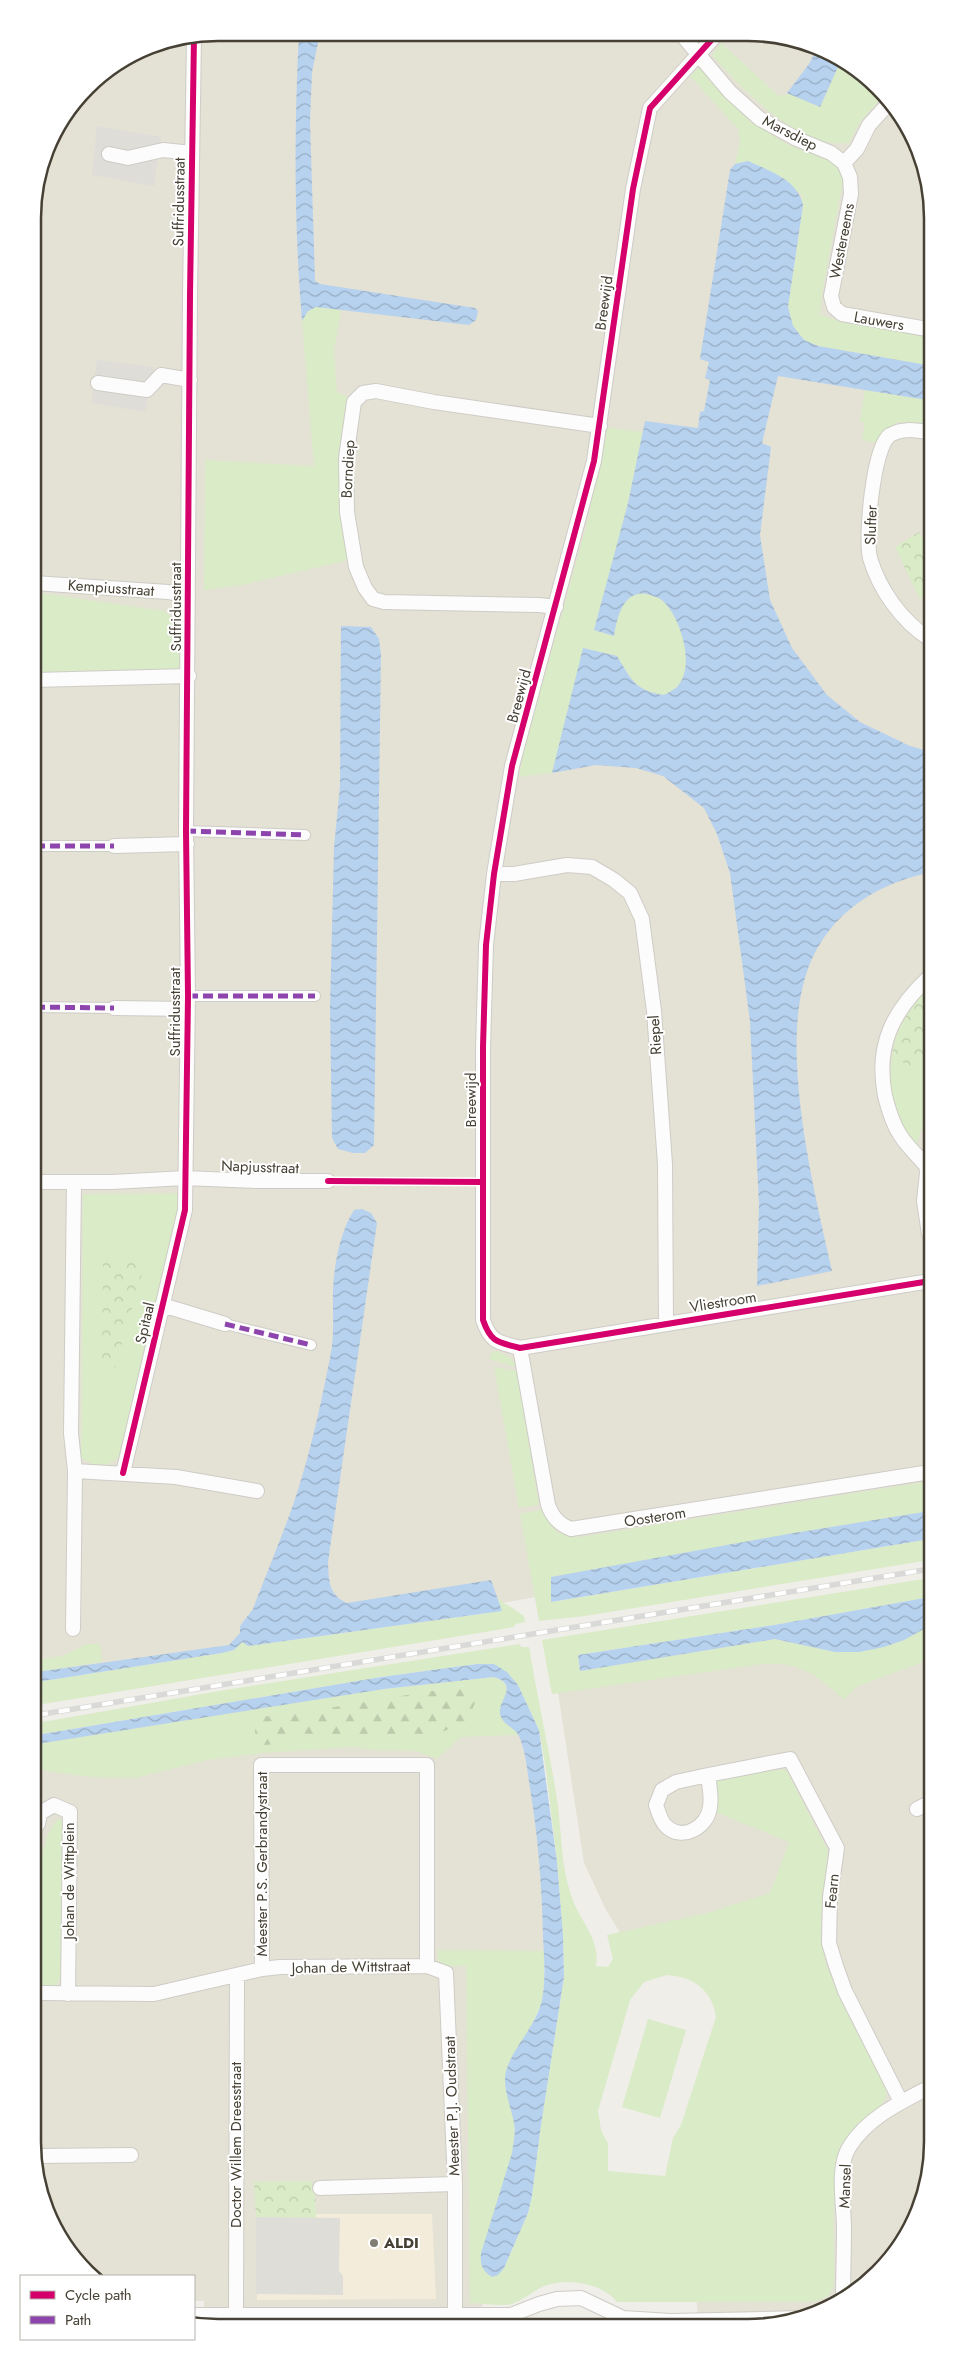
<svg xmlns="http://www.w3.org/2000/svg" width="965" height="2360" font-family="Jost,sans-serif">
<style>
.residential{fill:#e4e1d5}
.commercial{fill:#f3ecda}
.green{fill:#d9ebc7;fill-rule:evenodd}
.forest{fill:url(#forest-firs)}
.park{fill:url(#park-crowns)}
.parking{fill:#dfddd8}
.water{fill:url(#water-waves)}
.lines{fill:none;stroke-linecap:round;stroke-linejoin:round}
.pedestrian-casing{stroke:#ceccc6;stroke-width:12}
.minor-casing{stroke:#ceccc6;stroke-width:16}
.pedestrian{stroke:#fdfcfc;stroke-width:10}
.minor{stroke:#fdfcfc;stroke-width:14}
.rail-casing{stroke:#d9d9d8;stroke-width:5.5}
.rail{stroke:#fff;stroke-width:4;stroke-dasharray:11;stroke-linecap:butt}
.quiet{stroke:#8e44ad;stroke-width:5;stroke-dasharray:10 5;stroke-linecap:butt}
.cycleway-casing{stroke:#fff;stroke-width:9}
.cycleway{stroke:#d6006c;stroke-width:6}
.poi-dot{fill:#827e73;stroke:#fff;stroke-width:2}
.labels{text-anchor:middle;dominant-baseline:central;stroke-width:4;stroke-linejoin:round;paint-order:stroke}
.street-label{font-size:15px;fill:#464134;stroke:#fff}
.poi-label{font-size:15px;font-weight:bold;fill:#464134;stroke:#fff;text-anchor:start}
.rim{fill:none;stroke:#464134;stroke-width:2.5}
</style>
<defs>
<pattern id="forest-firs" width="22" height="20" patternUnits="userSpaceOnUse" patternTransform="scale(1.25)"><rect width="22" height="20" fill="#d9ebc7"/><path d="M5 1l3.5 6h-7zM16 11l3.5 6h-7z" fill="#bccbac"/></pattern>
<pattern id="park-crowns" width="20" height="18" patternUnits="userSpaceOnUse" patternTransform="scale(1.25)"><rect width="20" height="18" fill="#d9ebc7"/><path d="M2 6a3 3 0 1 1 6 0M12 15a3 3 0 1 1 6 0" fill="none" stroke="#bccbac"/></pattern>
<pattern id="water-waves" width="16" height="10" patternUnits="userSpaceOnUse" patternTransform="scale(1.25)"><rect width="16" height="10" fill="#b7d2ef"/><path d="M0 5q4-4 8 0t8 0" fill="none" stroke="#97acc2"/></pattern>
</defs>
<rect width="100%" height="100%" fill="#f0eee8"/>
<!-- residential -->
<path class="residential" d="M 218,33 L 783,36 L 829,52 L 878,87 L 908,125 L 926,170 L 930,1526 L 846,1540 L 486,1606 L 37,1679 L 33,205 L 51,136 L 95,79 L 147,46 Z
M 930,1606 L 932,2154 L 919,2213 L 887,2264 L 840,2303 L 795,2321 L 698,2322 L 696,2294 L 821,2182 L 876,2086 L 624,1939 L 606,1910 L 584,1863 L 554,1666 Z
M 337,1691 L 513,1691 L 553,1911 L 479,2323 L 204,2324 L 204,2301 L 194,2301 L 194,2276 L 91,2276 L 87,2273 L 57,2235 L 39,2190 L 37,1740 Z"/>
<!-- commercial -->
<path class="commercial" d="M 256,2214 L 432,2214 L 436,2299 L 257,2300 Z"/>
<!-- green -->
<path class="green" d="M 721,43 L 779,96 L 790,94 L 820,107 L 841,60 L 878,87 L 884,95 L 860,122 L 849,143 C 799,150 742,89 712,55 Z
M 700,67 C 724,95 749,122 782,141 C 801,152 823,156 841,167 L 844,176 L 823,288 L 820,314 L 828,318 L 927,335 L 927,365 L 818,346 L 804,340 L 793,326 L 788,307 L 803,205 L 801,194 L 748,161 L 735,164 L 740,143 L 738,129 L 690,76 Z
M 316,307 L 341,310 L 334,351 L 337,392 L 349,397 C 341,451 335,506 349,560 L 242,585 L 204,590 L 205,460 L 314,466 L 302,321 L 308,311 Z
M 865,390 L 927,400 L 927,426 L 898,422 L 886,430 L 876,443 L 862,440 L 865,423 L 860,421 Z
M 605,427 L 643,432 L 628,503 L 594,630 L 614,636 C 617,616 624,586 651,595 C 655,597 661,598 664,602 C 681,619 696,667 677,687 C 673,690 668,693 664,695 C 635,691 632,679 617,656 L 584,648 L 552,773 L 519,777 L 526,743 L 588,520 Z
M 34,592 L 164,611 L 181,624 L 180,673 L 34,672 Z
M 929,986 L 929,1103 L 916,1147 C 911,1140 904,1133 900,1125 C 880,1078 892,1022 929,986 Z
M 183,1193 L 120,1456 C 104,1469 99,1469 81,1458 L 83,1194 Z
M 496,1351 L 511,1358 L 516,1367 L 489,1359 L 492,1352 Z
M 494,1367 L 517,1371 L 539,1505 L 519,1508 Z
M 930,1481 L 930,1511 L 788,1534 L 551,1602 L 930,1539 L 930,1560 L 585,1616 L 539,1621 L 520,1514 L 541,1510 L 558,1533 L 580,1537 Z
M 930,1578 L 930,1597 L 774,1625 L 578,1655 L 580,1671 L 775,1639 L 835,1652 L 884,1647 L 904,1640 L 931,1625 L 931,1659 L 856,1687 L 844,1700 C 817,1675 801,1662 763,1664 L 552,1694 L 542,1640 Z
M 497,1598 L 524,1616 L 525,1622 L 515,1624 L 514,1627 L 491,1631 L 37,1705 L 37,1682 L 222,1653 L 234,1650 L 242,1642 L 248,1646 L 502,1611 Z
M 87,1644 L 100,1644 L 102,1662 L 37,1672 L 37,1660 L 62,1656 Z
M 520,1644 L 521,1647 L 529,1647 C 537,1696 548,1744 556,1793 C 562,1828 560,1862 571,1895 C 578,1919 601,1939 596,1966 L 608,1967 L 613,1959 L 607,1935 L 707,1913 L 770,1893 L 789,1842 L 715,1812 L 714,1783 L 719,1778 L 786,1769 L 828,1851 L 821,1921 L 821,1938 L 826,1965 L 888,2086 C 888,2114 853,2120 843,2149 C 829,2191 835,2240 834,2284 C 830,2299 821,2300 807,2302 L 617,2302 C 601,2282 565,2277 542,2287 C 533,2291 522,2301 512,2304 C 500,2307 482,2303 470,2303 L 466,1966 L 438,1966 L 438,1950 L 544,1951 L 544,1986 L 542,2002 L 534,2020 L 512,2058 L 505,2086 L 515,2125 L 504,2268 L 528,2213 L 532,2196 L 540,2132 L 564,1977 L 563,1935 L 557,1862 L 546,1770 L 539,1730 L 518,1685 L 477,1664 L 381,1677 L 37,1735 L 37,1723 L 225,1690 ZM 667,1975 C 693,1977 712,1989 716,2017 L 681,2125 L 673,2138 L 665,2176 L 608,2171 L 608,2144 L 601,2130 L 598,2111 L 630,2000 L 644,1982 Z
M 494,1677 C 518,1685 500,1700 500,1715 L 519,1735 L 461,1737 L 437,1759 L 416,1751 L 371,1750 L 353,1747 L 263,1753 L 208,1760 L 135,1778 L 90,1777 L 38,1770 L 37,1744 L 384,1689 ZM 474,1684 L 480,1690 L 468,1720 L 438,1734 L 420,1737 L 394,1736 L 381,1738 L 363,1734 L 334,1740 L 302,1735 L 287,1743 L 256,1715 L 274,1717 Z
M 59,1819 L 65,1819 L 64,1976 L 53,1987 L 38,1987 C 38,1955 31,1837 59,1819 Z
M 648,2019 L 686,2030 L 660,2118 L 622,2107 Z"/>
<!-- forest -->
<path class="forest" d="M 474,1684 L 480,1690 L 468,1720 L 438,1734 L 420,1737 L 394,1736 L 381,1738 L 363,1734 L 334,1740 L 302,1735 L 287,1743 L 264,1745 L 259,1742 L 255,1732 L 256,1715 L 274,1717 Z"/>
<!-- park -->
<path class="park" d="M 919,532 L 927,548 L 928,600 L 919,597 L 895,547 Z
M 929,986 L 929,1075 L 892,1057 C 895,1027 910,1008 929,986 Z
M 103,1259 L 145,1263 L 114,1372 L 102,1370 Z
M 311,2181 L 315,2187 L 316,2218 L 256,2217 L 254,2182 Z"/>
<!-- parking -->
<path class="parking" d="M 97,126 L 161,137 L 154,186 L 92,175 Z
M 97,360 L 154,367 L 145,412 L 91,403 Z
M 256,2217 L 340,2218 L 339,2271 L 343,2276 L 343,2295 L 256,2294 Z"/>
<!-- water -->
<path class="water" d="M 299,33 L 320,33 L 312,72 L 310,121 L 315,281 L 320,284 L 475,308 L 478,311 L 476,320 L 469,325 L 316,307 L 308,311 L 302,321 C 294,225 294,128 299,33 Z
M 817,48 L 829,52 L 841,60 L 820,107 L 787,93 L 809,64 Z
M 748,161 C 770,171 798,180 803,205 L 788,307 L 793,326 L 804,340 L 818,346 L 927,365 L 927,400 L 778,376 L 762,443 L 771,447 L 760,535 L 770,600 L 792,648 L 827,695 L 860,722 L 910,746 L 928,751 L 928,873 C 871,885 822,919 805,978 C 781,1058 814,1190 832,1271 L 757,1286 L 759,1205 L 750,1021 L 730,873 L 717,834 L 704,808 L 663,776 L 636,768 L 596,765 L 552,773 L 583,648 L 617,656 C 631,679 635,691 664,695 C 668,693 673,690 677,687 C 696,667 681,619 664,602 C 661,598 655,597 651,595 C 624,586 617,617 614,636 L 594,630 L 628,503 L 645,421 L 698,428 L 700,412 L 704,411 L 710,380 L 705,378 L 709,362 L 700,359 L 730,170 L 735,164 Z
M 341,626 L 371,627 L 379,639 L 381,654 L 374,1145 L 365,1153 L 353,1153 L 338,1149 L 332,1138 L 330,1008 L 334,847 L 340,786 Z
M 362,1209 L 371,1213 L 377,1223 L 328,1562 C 329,1581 328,1594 347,1603 L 491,1580 L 502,1611 L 248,1646 L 242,1642 L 234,1650 L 222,1653 L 37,1682 L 37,1672 L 229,1645 L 240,1633 L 240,1626 L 253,1609 C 269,1566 288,1524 301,1480 C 313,1441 322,1398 330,1358 C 334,1339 333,1324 333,1305 C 332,1275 338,1235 354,1210 Z
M 930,1511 L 930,1539 L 551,1602 L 551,1577 L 788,1534 Z
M 930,1597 L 931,1625 L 904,1640 L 884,1647 L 859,1652 L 835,1652 L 775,1639 L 580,1671 L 578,1655 L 774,1625 Z
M 477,1664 L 494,1664 L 507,1672 L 518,1685 L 539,1730 L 557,1862 L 563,1935 L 564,1977 L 540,2132 L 532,2196 L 528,2213 L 504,2268 L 498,2275 L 492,2277 C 482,2270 480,2265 481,2253 L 512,2153 C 513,2143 516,2133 514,2123 C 511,2106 502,2088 506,2071 C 514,2045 536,2027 542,2000 C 546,1979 544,1957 543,1936 C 542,1886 538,1837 530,1788 C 527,1771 526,1752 519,1736 C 515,1728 505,1726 501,1717 C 494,1702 522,1686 494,1677 L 384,1689 L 37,1744 L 37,1735 L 381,1677 Z"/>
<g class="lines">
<defs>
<path id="pedestrian" d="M 186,831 L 305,835
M 35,846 L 114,846
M 188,996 L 315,996
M 35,1007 L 114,1008
M 225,1324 L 311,1345"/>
<path id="minor" d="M 682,35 L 730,92 L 760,119 L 797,139 L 831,153 L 844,163 L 850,177 L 851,194 L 831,296 L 834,307 L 842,314 L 927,329
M 715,36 L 650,108 L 633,189 L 594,461 L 512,766 L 494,874 L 486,945 L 483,1047 L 483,1320 C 491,1343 498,1342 520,1348 L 930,1281
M 109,154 L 128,158 L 163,150 L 192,153
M 844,163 L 857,149 L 869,125 L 890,102
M 98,383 L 147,390 L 161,375 L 190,380
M 927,432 C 914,430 902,428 890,435 C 873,446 865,538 870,558 C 879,589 901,620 928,638
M 34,583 L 168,592 L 188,596
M 556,607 L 539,605 L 384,602 L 373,599 L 365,588 L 356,567 L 347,512 L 346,458 L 354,402 L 363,393 L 376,391 L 434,402 L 600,426
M 34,680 L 189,676
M 114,846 L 187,844
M 494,874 L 514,874 L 567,865 L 592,867 L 614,880 L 630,893 L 642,919 L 654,1011 L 665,1164 L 666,1324
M 114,1008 L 188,1009
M 929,1154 L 924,1201 L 929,1234
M 927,1167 C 918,1156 907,1146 900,1135 C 893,1124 888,1108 885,1096 C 875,1045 893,1011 929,977
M 36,1182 L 112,1182 L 185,1178 L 257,1181 L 328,1181
M 162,1305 L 225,1324
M 520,1348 L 548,1505 C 553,1518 559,1524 571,1529 L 930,1472
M 75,1471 L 176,1477 L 257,1491
M 123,1473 L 185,1210 L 188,996 L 186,831 L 190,295 L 194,37
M 73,1629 L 75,1471 L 71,1433 L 74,1183
M 708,1775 L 676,1782 L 662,1790 L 656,1805 C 658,1811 661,1822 666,1826 C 682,1842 708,1827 710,1807 C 712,1797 709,1785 708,1775 L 790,1759 L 837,1848 L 830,1897 L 829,1943 L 836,1966 L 845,1991 L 901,2102
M 917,1809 L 931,1802
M 38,1824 L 40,1813 L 54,1805 L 70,1812 L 68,1994
M 262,1969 L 261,1765 L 427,1765 L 427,1966
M 38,1993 L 154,1994 L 262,1969 L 280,1967 L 427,1966 L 446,1973 L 455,2184 L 320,2188
M 39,2156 L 131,2155
M 843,2301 C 843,2276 844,2252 844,2228 C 844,2205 836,2166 850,2146 C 868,2117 903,2101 932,2086
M 194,2315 L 511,2315 L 539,2304 L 557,2299 L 581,2298 L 623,2318 L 671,2321 L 803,2318
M 236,2315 L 237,1975
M 455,2315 L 455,2184"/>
</defs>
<!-- pedestrian casing -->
<use href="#pedestrian" class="pedestrian-casing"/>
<!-- minor casing -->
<use href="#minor" class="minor-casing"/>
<!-- pedestrian -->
<use href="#pedestrian" class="pedestrian"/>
<!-- minor -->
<use href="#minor" class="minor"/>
<defs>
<path id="rail" d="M 37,1715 L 930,1569"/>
</defs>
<!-- rail casing -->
<use href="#rail" class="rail-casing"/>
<!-- rail -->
<use href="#rail" class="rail"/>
<!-- quiet -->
<path class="quiet" d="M 186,831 L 305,835
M 35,846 L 114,846
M 188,996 L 315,996
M 35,1007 L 114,1008
M 225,1324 L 311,1345"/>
<defs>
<path id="cycleway" d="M 715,36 L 650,108 L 633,189 L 594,461 L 512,766 L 494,874 L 486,945 L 483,1047 L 483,1320 C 491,1343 498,1342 520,1348 L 930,1281
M 328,1181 L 483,1182
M 123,1473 L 185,1210 L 188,996 L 186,831 L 190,295 L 194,37"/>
</defs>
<!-- cycleway casing -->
<use href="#cycleway" class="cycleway-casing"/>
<!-- cycleway -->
<use href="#cycleway" class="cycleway"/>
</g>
<!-- markers -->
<circle class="poi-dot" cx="374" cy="2243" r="5"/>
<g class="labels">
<!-- street labels -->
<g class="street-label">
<text transform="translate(790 133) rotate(27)">Marsdiep</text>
<text transform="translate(179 202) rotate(-89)">Suffridusstraat</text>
<text transform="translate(842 241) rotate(-79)">Westereems</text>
<text transform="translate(604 303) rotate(-82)">Breewijd</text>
<text transform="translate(879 321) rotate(10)">Lauwers</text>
<text transform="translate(348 469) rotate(-87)">Borndiep</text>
<text transform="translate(871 525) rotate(-88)">Slufter</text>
<text transform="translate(111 588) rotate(4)">Kempiusstraat</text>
<text transform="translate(176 607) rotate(-90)">Suffridusstraat</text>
<text transform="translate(519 696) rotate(-75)">Breewijd</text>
<text transform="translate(175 1012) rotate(-90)">Suffridusstraat</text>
<text transform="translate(655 1035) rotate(-94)">Riepel</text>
<text transform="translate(471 1100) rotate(-90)">Breewijd</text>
<text transform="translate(260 1167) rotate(2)">Napjusstraat</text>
<text transform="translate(723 1302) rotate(-9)">Vliestroom</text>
<text transform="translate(145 1323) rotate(-77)">Spitaal</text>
<text transform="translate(655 1517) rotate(-9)">Oosterom</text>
<text transform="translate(262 1864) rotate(-90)">Meester P.S. Gerbrandystraat</text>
<text transform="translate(69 1881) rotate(-90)">Johan de Wittplein</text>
<text transform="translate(832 1891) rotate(-84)">Fearn</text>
<text transform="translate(351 1967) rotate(-1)">Johan de Wittstraat</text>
<text transform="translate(452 2106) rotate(-92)">Meester P.J. Oudstraat</text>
<text transform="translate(236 2145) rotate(-90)">Doctor Willem Dreesstraat</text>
<text transform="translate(845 2186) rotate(-88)">Mansel</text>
</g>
<!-- poi labels -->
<g class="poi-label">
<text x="384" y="2243">ALDI</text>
</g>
</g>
<!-- crop -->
<path d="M0 0H965V2360H0ZM218 41H747A177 177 0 0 1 924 218V2142A177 177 0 0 1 747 2319H218A177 177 0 0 1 41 2142V218A177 177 0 0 1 218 41Z" fill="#fff" fill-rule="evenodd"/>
<path class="rim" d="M218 41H747A177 177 0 0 1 924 218V2142A177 177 0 0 1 747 2319H218A177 177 0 0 1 41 2142V218A177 177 0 0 1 218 41Z"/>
<!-- legend -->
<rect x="20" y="2275" width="175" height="65" fill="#ffffff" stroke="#b5b3ae"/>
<rect x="30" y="2291" width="25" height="8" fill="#d6006c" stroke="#b5b3ae"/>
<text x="65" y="2300" font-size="15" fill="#464134">Cycle path</text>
<rect x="30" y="2316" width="25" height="8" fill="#8e44ad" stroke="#b5b3ae"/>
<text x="65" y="2325" font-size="15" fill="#464134">Path</text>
</svg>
